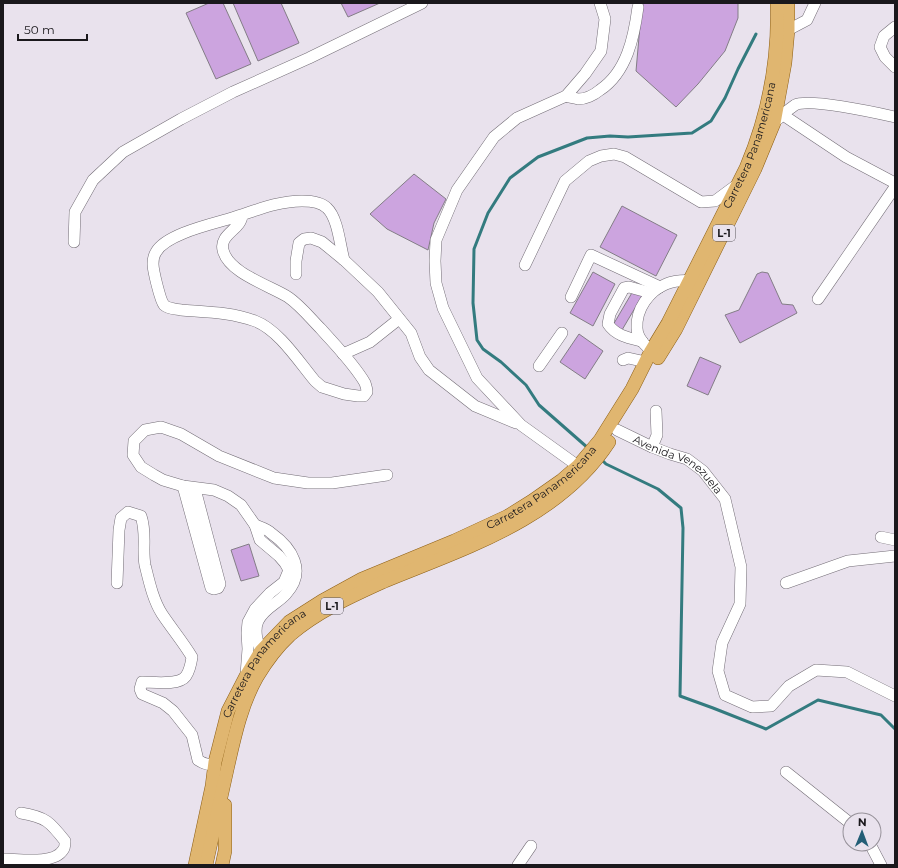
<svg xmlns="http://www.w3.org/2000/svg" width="898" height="868" font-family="Montserrat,sans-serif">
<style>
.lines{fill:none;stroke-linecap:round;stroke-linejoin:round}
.stream{stroke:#337b7f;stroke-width:3}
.building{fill:#cca4df;stroke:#837d86}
.minor-casing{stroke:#736d76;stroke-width:12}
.major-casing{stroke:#8d5f15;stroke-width:14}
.minor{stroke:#fff;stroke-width:11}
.major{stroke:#e0b670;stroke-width:13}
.labels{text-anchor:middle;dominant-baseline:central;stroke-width:3.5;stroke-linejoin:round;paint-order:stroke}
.shield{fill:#e9e2ed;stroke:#58555b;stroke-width:1}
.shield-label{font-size:10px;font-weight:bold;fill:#1a181c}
.street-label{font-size:11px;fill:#1a181c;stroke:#e9e2ed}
</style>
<rect width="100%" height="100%" fill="#e9e2ed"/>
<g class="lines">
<!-- stream -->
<path class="stream" d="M 588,448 L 539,405 L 526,385 L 501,362 L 483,349 L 477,340 L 473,303 L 474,249 L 488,213 L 510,178 L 538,157 L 587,138 L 610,136 L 628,137 L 692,133 L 711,121 L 725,98 L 738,69 L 756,34
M 600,458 L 606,464 L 658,489 L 681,508 L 683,528 L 680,696 L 713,708 L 766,729 L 818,700 L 881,715 L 895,729"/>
</g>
<!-- building -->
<path class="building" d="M 209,3 L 223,3 L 251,64 L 216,79 L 186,13 Z
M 233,3 L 281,3 L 299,43 L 258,61 Z
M 341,3 L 380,3 L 348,17 Z
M 642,3 L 738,3 L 738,18 L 725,51 L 698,84 L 676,107 L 636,71 Z
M 414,174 L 446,199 L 434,223 L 428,250 L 387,229 L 370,214 Z
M 622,206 L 677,235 L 656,276 L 600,247 Z
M 593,272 L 615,284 L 593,326 L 570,313 Z
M 762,272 L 768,273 L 782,304 L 793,305 L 797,313 L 740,343 L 725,315 L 739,310 L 757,274 Z
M 633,291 L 642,296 L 622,330 L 613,325 Z
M 579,334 L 603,351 L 585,379 L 560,362 Z
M 700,357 L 721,366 L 708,395 L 687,386 Z
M 249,544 L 259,576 L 241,581 L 231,550 Z"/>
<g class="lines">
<defs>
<g id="minor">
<path d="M 895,27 L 884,36 L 880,47 L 885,57 L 895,67"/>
<path d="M 788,30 L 807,20 L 815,3"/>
<path d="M 566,96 C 569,97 574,98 578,99 C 585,99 594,95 600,90 C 627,72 634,37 638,7"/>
<path d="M 783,115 L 846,157 L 895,183"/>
<path d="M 778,119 C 783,114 789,109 795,105 C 809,98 877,113 895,117"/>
<path d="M 242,215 C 242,229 219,234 223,250 C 228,273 271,286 288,297 C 301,306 310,318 321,329 C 336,346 354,364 365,383 C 366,386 367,389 367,392 L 364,396 L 358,396 L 344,394 L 322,387 L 315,381 C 299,362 279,330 255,321 C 231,312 206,312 181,310 C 176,309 168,309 164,305 C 160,300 153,270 153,264 C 153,261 154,255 156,252 C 166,234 212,224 232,218 C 255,211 277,201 302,201 C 311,201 321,202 327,208 C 338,218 340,246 344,260"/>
<path d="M 74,242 L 75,212 L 93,180 L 123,152 L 181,119 L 233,92 L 309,58 L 422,3"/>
<path d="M 525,265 L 565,181 L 589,161 L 601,156 L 614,154 L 625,157 L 701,202 L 715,201 L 738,184"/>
<path d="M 296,274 L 296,261 L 299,243 L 304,239 L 311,238 L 322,242 L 344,260 L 378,292 L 411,333 L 420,357 L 429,370 L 475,406 L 516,423"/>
<path d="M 571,297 L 591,255 L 660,287"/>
<path d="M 818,299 L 895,187"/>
<path d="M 642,341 C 629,338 616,336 608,324 L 610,314 L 624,288 L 629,287 L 651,293"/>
<path d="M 343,354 L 370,342 L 399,319"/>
<path d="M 657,355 C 649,350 637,339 637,328 C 636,309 649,291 666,284 C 675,280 687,280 697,281"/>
<path d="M 623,360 L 628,358 L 646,362"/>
<path d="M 539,366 L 562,333"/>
<path id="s1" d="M 617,430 L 652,447 L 670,454 L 687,459 L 703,471 L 725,499 L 741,567 L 740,604 L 722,643 L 718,671 L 725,695 L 752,707 L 771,706 L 789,686 L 816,670 L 847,672 L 895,696"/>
<path d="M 652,447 L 657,435 L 656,411"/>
<path d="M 578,466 L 521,425 L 477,378 L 443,308 L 436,283 L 435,261 L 436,240 L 457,190 L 494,137 L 517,118 L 566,96 L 585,74 L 601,51 L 605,19 L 600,3"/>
<path d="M 183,486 L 211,588 L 214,589 L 218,588 L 220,584 L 195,489"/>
<path d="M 255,525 C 260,527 267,529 271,533 C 292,548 307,571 286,594 C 277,604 264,608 258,621 C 254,630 257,643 261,651"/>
<path d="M 881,537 L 895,540"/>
<path d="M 117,583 L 119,530 L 121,518 L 128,512 L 141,516 C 147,534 142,548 145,565 C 149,581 153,600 162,614 C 172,629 183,642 192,657 C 191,664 190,670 186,676 C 179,686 153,682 142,682 L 140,689 L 142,694 L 163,703 L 173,711 L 192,735 L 198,760 C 204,764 209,766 215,762"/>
<path d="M 786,583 L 848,561 L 895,556"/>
<path d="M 246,675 L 248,649 L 247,633 L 248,622 L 255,609 L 270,593 L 284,582 L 289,570 L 285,563 L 279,556 L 260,540 L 255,525 L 241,505 L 228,496 L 214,490 L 183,486 L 163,480 L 154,475 L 141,467 L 133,455 L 134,441 L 145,430 L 161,427 L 181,434 L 219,456 L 274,478 L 308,483 L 332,483 L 387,475"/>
<path d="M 786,772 L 850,823"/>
<path d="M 870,844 L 881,865"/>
<path d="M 3,859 C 18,859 54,865 63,850 C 65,848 65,844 65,841 C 50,822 46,817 21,813"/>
<path d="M 518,865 L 531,846"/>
</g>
<g id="major">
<path d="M 658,358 L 676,329 L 755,169 L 774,123 L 785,63 L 788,30 L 788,3"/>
<path id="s2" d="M 195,865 L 212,786 L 215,762 L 228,711 L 246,676 L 261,651 L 289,622 L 322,601 L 362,579 L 454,541 L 508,516 L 532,501 L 562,480 L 578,466 L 600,440 L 632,389 L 651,351 L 668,323 L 746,168 C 768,116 779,60 777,3"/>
<path d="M 206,865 C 213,833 220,801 227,770 C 234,739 241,705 257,677 C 266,662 277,647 290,635 C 318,611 352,596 385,581 C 465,548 559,519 609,442"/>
<path d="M 222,865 L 225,851 L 225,805"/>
</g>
</defs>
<!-- minor casing -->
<use href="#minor" class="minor-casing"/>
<!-- major casing -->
<use href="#major" class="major-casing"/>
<!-- minor -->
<use href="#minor" class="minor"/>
<!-- major -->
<use href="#major" class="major"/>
</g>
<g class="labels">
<!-- shield labels -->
<g class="shield">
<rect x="713" y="225" width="22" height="16" rx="3"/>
<rect x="321" y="598" width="22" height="16" rx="3"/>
</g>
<g class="shield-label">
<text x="724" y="233">L-1</text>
<text x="332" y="606">L-1</text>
</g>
<!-- street labels -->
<g class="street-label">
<text stroke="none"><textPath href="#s2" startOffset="962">Carretera Panamericana</textPath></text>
<text stroke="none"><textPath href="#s1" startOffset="71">Avenida Venezuela</textPath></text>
<text stroke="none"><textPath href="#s2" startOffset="554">Carretera Panamericana</textPath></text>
<text stroke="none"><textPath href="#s2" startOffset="218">Carretera Panamericana</textPath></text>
</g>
</g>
<!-- border -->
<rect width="898" height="868" fill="none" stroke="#1a181c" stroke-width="8"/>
<!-- north arrow -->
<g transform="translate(862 832) rotate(1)"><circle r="19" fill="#e9e2ed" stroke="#969199"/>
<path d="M0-3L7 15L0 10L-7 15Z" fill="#235e76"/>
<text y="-6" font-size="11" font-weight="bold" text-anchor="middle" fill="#1a181c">N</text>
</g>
<!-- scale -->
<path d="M18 34v6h69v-6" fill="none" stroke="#1a181c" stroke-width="2"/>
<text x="24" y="34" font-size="12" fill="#1a181c" stroke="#e9e2ed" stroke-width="3" paint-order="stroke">50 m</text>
</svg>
